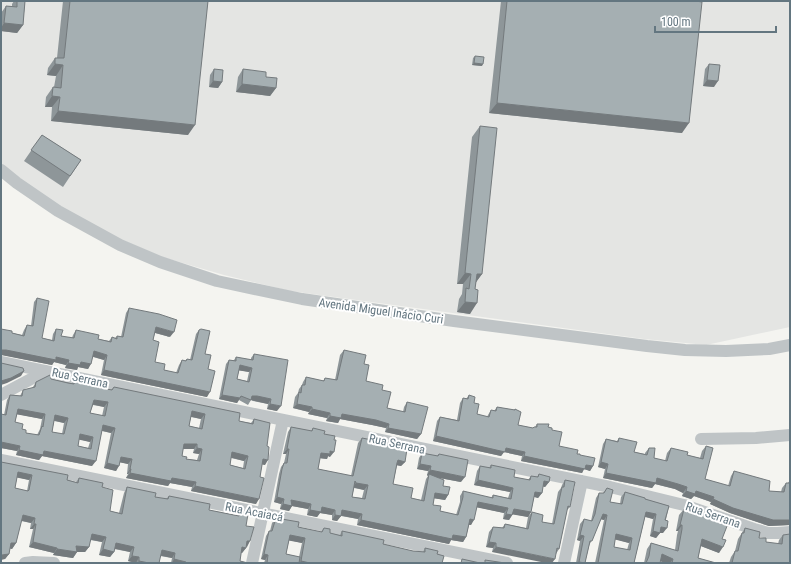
<svg xmlns="http://www.w3.org/2000/svg" width="791" height="564" font-family="'Roboto Condensed',sans-serif">
<style>
.built{fill:#e4e5e3}
.lines{fill:none;stroke-linecap:round;stroke-linejoin:round}
.minor{stroke:#bfc4c6;stroke-width:12}
.wall{fill:#8e9699;fill-rule:evenodd}
.shaded-wall{fill:#747a7d}
.building{fill:#a5afb2;stroke:#747a7d;fill-rule:evenodd}
.labels{text-anchor:middle;dominant-baseline:central;stroke-width:4;stroke-linejoin:round;paint-order:stroke}
.street-label{font-size:12px;fill:#637680;stroke:#fff}
</style>
<rect width="100%" height="100%" fill="#f4f4f0"/>
<!-- built -->
<path class="built" d="M 1,1 L 790,1 L 790,327 L 706,345 L 644,339 L 290,291 L 224,275 L 162,257 L 99,230 L 45,197 L 1,164 Z"/>
<g class="lines">
<!-- minor -->
<path class="minor" d="M 1,170 L 17,183 L 58,211 L 120,245 L 160,262 L 217,281 L 302,299 L 454,321 L 647,346 L 685,350 L 726,351 L 769,349 L 790,345
M 1,362 L 610,487 L 684,505 L 754,529 L 768,533 L 778,533 L 790,532
M 1,395 L 46,371
M 701,439 L 756,438 L 790,435
M 1,460 L 507,563
M 25,563 L 33,562 L 54,563
M 252,563 L 283,420
M 564,563 L 582,481"/>
</g>
<!-- wall -->
<path class="wall" d="M 14,1 L 25,1 L 23,25 L 17,33 L 1,31 L 1,13 L 6,6 L 12,6 L 12,4 Z
M 63,1 L 208,1 L 188,135 L 51,121 L 52,107 L 45,107 L 46,97 L 53,87 L 54,87 L 56,76 L 47,75 L 48,68 L 55,58 L 57,58 Z
M 501,1 L 696,1 L 682,133 L 489,113 Z
M 475,56 L 482,66 L 472,65 L 473,58 Z
M 709,64 L 714,87 L 703,86 L 705,69 Z
M 214,69 L 222,82 L 218,88 L 209,87 L 210,75 Z
M 243,69 L 266,77 L 276,88 L 270,96 L 236,92 L 238,77 Z
M 480,126 L 482,274 L 476,282 L 470,314 L 457,312 L 459,299 L 462,294 L 463,284 L 457,284 L 472,137 Z
M 42,135 L 81,160 L 63,187 L 24,161 Z
M 790,179 L 790,191 L 789,191 Z
M 37,298 L 42,338 L 52,340 L 53,334 L 56,329 L 61,336 L 72,338 L 73,335 L 76,330 L 98,339 L 109,341 L 112,337 L 115,338 L 117,336 L 121,337 L 126,313 L 129,308 L 170,337 L 155,333 L 153,340 L 155,362 L 164,370 L 176,373 L 179,365 L 182,360 L 185,361 L 187,359 L 190,360 L 196,334 L 199,330 L 205,354 L 208,369 L 207,397 L 101,375 L 104,360 L 93,357 L 88,369 L 78,367 L 77,370 L 65,368 L 66,365 L 54,362 L 52,365 L 3,355 L 12,333 L 22,335 L 24,330 L 27,325 L 31,326 L 34,302 Z
M 344,350 L 364,364 L 366,381 L 382,390 L 387,408 L 403,412 L 404,407 L 407,402 L 421,434 L 417,439 L 385,432 L 386,428 L 372,425 L 340,419 L 338,423 L 326,421 L 327,418 L 308,414 L 309,412 L 293,408 L 295,397 L 298,393 L 299,389 L 302,385 L 303,382 L 306,377 L 323,381 L 325,378 L 335,380 L 340,355 Z
M 254,354 L 277,411 L 267,409 L 268,404 L 253,401 L 251,400 L 248,405 L 239,400 L 237,403 L 219,399 L 226,364 L 229,360 L 234,360 L 236,357 L 251,360 L 251,358 ZM 239,370 L 249,372 L 247,381 L 237,379 Z
M 51,379 L 72,383 L 75,379 L 96,387 L 111,390 L 114,387 L 239,421 L 251,423 L 254,419 L 267,446 L 265,465 L 262,464 L 260,477 L 256,504 L 191,491 L 192,487 L 170,483 L 168,486 L 126,478 L 128,474 L 127,474 L 128,464 L 120,462 L 116,471 L 104,468 L 111,433 L 102,431 L 92,466 L 42,456 L 39,460 L 16,455 L 17,451 L 1,448 L 1,414 L 4,415 L 7,400 L 10,395 L 20,396 L 23,390 L 32,388 L 33,387 L 36,382 ZM 93,405 L 104,407 L 102,416 L 90,413 ZM 17,414 L 42,419 L 40,429 L 37,435 L 26,433 L 15,422 ZM 191,417 L 201,419 L 199,428 L 189,426 ZM 54,421 L 64,423 L 62,434 L 52,432 ZM 79,439 L 90,442 L 88,448 L 78,446 ZM 183,449 L 194,449 L 193,453 L 199,454 L 197,460 L 186,459 L 182,456 ZM 231,458 L 244,461 L 243,468 L 230,465 Z
M 469,395 L 474,403 L 477,414 L 487,417 L 488,415 L 491,410 L 494,411 L 497,407 L 514,410 L 515,409 L 518,425 L 533,428 L 534,427 L 535,427 L 537,424 L 548,427 L 552,430 L 559,446 L 577,454 L 593,466 L 590,471 L 584,469 L 582,473 L 521,461 L 522,456 L 504,452 L 501,456 L 433,441 L 437,421 L 440,417 L 457,420 L 460,403 L 463,398 L 466,399 Z
M 291,427 L 311,431 L 313,428 L 324,434 L 330,457 L 328,456 L 327,459 L 320,458 L 318,469 L 351,476 L 358,443 L 362,438 L 397,447 L 405,462 L 401,466 L 397,465 L 393,484 L 411,498 L 421,500 L 426,479 L 428,476 L 427,475 L 428,471 L 417,469 L 419,458 L 422,453 L 437,456 L 439,454 L 461,482 L 439,478 L 448,495 L 445,500 L 434,498 L 433,505 L 440,511 L 456,515 L 460,502 L 460,496 L 463,491 L 491,498 L 493,495 L 508,498 L 510,492 L 474,485 L 477,471 L 480,466 L 489,468 L 491,465 L 514,477 L 528,480 L 531,476 L 537,477 L 539,474 L 549,482 L 545,487 L 543,486 L 542,493 L 538,498 L 534,497 L 531,512 L 528,517 L 513,514 L 509,520 L 503,519 L 504,513 L 477,507 L 471,525 L 469,525 L 466,537 L 463,542 L 451,540 L 449,544 L 357,525 L 358,519 L 341,516 L 337,521 L 332,520 L 332,515 L 320,513 L 317,517 L 307,515 L 308,509 L 292,506 L 289,511 L 280,509 L 281,504 L 274,502 L 279,474 L 281,467 L 284,463 L 286,454 L 283,454 L 288,432 ZM 354,488 L 364,490 L 362,498 L 352,497 Z
M 619,438 L 634,452 L 645,454 L 645,453 L 649,448 L 654,458 L 665,461 L 667,453 L 671,448 L 687,455 L 700,458 L 702,451 L 706,446 L 705,479 L 728,486 L 731,476 L 734,471 L 769,491 L 781,492 L 782,488 L 786,483 L 788,483 L 790,480 L 790,525 L 769,526 L 730,513 L 710,504 L 711,502 L 694,496 L 691,499 L 682,496 L 683,493 L 675,489 L 655,484 L 652,488 L 603,478 L 605,469 L 598,467 L 603,444 L 606,439 L 617,441 Z
M 1,462 L 76,482 L 79,478 L 102,487 L 110,511 L 119,513 L 124,493 L 127,487 L 155,497 L 166,499 L 169,496 L 209,510 L 238,516 L 239,514 L 241,514 L 242,513 L 246,526 L 247,547 L 246,546 L 246,548 L 242,553 L 241,553 L 240,561 L 248,563 L 171,563 L 172,558 L 160,556 L 159,563 L 136,563 L 128,561 L 130,552 L 114,549 L 114,552 L 110,557 L 99,555 L 102,542 L 90,540 L 89,547 L 85,552 L 77,552 L 73,558 L 53,555 L 54,553 L 29,547 L 33,529 L 30,529 L 31,523 L 21,521 L 16,543 L 12,549 L 10,548 L 9,554 L 5,559 ZM 17,477 L 29,480 L 27,491 L 15,488 Z
M 565,480 L 570,507 L 567,510 L 559,549 L 556,554 L 492,552 L 493,548 L 486,547 L 489,532 L 493,527 L 502,528 L 505,524 L 526,528 L 528,517 L 532,512 L 542,522 L 552,524 L 558,492 L 561,488 L 562,485 Z
M 607,488 L 610,502 L 620,504 L 621,497 L 625,492 L 645,499 L 669,506 L 663,533 L 660,533 L 656,538 L 650,536 L 653,519 L 645,517 L 634,563 L 595,563 L 604,520 L 601,519 L 589,546 L 585,563 L 576,563 L 580,541 L 577,540 L 580,524 L 584,519 L 591,521 L 596,498 L 599,493 L 603,493 ZM 615,539 L 629,543 L 627,550 L 614,547 Z
M 684,509 L 695,512 L 696,510 L 722,539 L 719,553 L 701,546 L 698,558 L 716,563 L 664,563 L 660,561 L 660,563 L 644,563 L 647,549 L 651,543 L 675,550 L 677,535 L 678,531 L 676,531 L 679,515 Z
M 276,518 L 298,527 L 321,532 L 324,528 L 330,533 L 340,535 L 342,531 L 383,544 L 413,551 L 423,552 L 425,548 L 437,554 L 442,563 L 264,563 L 265,560 L 261,559 L 266,536 L 269,531 L 270,531 L 272,523 ZM 289,540 L 302,543 L 299,557 L 286,554 Z
M 745,528 L 766,542 L 778,544 L 779,540 L 783,535 L 790,563 L 729,563 L 731,557 L 735,551 L 738,539 Z"/>
<!-- shaded-wall -->
<path class="shaded-wall" d="M 4,23 L 23,25 L 17,33 L 1,31 L 1,28 Z
M 474,63 L 483,64 L 482,66 L 472,65 Z
M 55,64 L 63,65 L 56,76 L 47,75 Z
M 707,80 L 718,81 L 714,87 L 703,86 Z
M 213,81 L 222,82 L 218,88 L 209,87 Z
M 242,84 L 276,88 L 270,96 L 236,92 Z
M 52,96 L 60,97 L 52,107 L 45,107 Z
M 497,103 L 689,123 L 682,133 L 489,113 Z
M 58,111 L 195,125 L 188,135 L 51,121 Z
M 465,273 L 471,274 L 463,284 L 457,284 Z
M 477,274 L 482,274 L 474,285 Z
M 465,302 L 477,303 L 470,314 L 457,312 Z
M 156,327 L 174,332 L 170,337 L 152,332 Z
M 1,350 L 6,350 L 56,357 L 69,360 L 66,365 L 54,362 L 52,365 L 1,355 Z
M 94,351 L 107,355 L 104,360 L 91,356 Z
M 81,362 L 91,364 L 88,369 L 78,367 L 77,370 L 65,368 L 68,363 Z
M 240,365 L 252,368 L 249,372 L 236,370 Z
M 104,370 L 210,392 L 207,397 L 101,375 Z
M 24,371 L 21,376 L 7,383 L 1,385 L 1,381 Z
M 222,395 L 240,398 L 237,403 L 219,399 Z
M 252,396 L 257,396 L 271,399 L 268,404 L 251,400 Z
M 94,400 L 108,402 L 104,407 L 91,404 Z
M 270,404 L 281,406 L 277,411 L 267,409 Z
M 297,404 L 312,407 L 309,412 L 293,408 Z
M 18,409 L 45,414 L 42,419 L 15,414 Z
M 312,409 L 330,413 L 327,418 L 308,414 Z
M 192,411 L 205,414 L 201,419 L 188,416 Z
M 342,414 L 376,420 L 389,424 L 386,428 L 372,425 L 340,419 L 338,423 L 326,421 L 330,416 Z
M 55,415 L 68,418 L 64,423 L 52,420 Z
M 103,425 L 115,428 L 111,433 L 99,430 Z
M 388,428 L 421,434 L 417,439 L 385,432 Z
M 80,434 L 93,437 L 90,442 L 76,439 Z
M 436,436 L 506,448 L 525,452 L 522,456 L 504,452 L 501,456 L 433,441 Z
M 1,442 L 20,446 L 17,451 L 1,448 Z
M 184,444 L 197,444 L 194,449 L 180,449 Z
M 197,448 L 202,449 L 199,454 L 193,453 Z
M 287,449 L 289,449 L 286,454 L 283,454 Z
M 19,450 L 44,451 L 96,461 L 92,466 L 42,456 L 39,460 L 16,455 Z
M 330,451 L 334,452 L 330,457 L 328,456 L 327,459 L 318,458 L 321,453 Z
M 232,452 L 248,456 L 244,461 L 229,457 Z
M 524,456 L 586,465 L 593,466 L 590,471 L 584,469 L 582,473 L 521,461 Z
M 121,457 L 132,459 L 128,464 L 118,462 Z
M 263,459 L 268,460 L 265,465 L 260,464 Z
M 398,460 L 405,462 L 401,466 L 395,465 Z
M 601,462 L 608,464 L 605,469 L 598,467 Z
M 107,463 L 119,466 L 116,471 L 104,468 Z
M 420,464 L 431,466 L 428,471 L 417,469 Z
M 130,469 L 131,469 L 128,474 L 127,474 Z
M 430,470 L 465,477 L 461,482 L 429,476 L 429,474 L 428,476 L 427,475 Z
M 18,472 L 32,475 L 29,480 L 14,477 Z
M 130,473 L 172,478 L 196,482 L 192,487 L 170,483 L 168,486 L 126,478 Z
M 606,473 L 657,478 L 678,484 L 687,487 L 683,493 L 675,489 L 655,484 L 652,488 L 603,478 Z
M 478,480 L 513,488 L 510,492 L 474,485 Z
M 544,481 L 549,482 L 545,487 L 541,486 Z
M 356,483 L 368,485 L 364,490 L 352,487 Z
M 195,486 L 259,499 L 256,504 L 191,491 Z
M 686,491 L 696,491 L 714,497 L 711,502 L 694,496 L 691,499 L 682,496 Z
M 535,492 L 542,493 L 538,498 L 532,496 Z
M 435,493 L 448,495 L 445,500 L 432,498 Z
M 277,497 L 284,499 L 281,504 L 274,502 Z
M 713,499 L 790,520 L 790,525 L 769,526 L 730,513 L 710,504 Z
M 291,500 L 311,504 L 308,509 L 292,506 L 289,511 L 280,509 L 283,504 Z
M 478,502 L 508,508 L 504,513 L 475,507 Z
M 322,507 L 335,510 L 332,515 L 320,513 L 317,517 L 307,515 L 310,510 Z
M 514,509 L 531,512 L 528,517 L 510,514 Z
M 342,510 L 362,514 L 358,519 L 338,515 Z
M 646,512 L 656,514 L 653,519 L 643,516 Z
M 506,514 L 512,515 L 509,520 L 503,519 Z
M 603,514 L 607,515 L 604,520 L 600,519 Z
M 23,515 L 35,518 L 31,523 L 19,520 Z
M 335,515 L 341,516 L 337,521 L 332,520 Z
M 470,519 L 474,520 L 471,525 L 466,524 Z
M 361,520 L 453,535 L 466,537 L 463,542 L 451,540 L 449,544 L 357,525 Z
M 34,524 L 36,524 L 33,529 L 30,529 Z
M 680,525 L 682,525 L 678,531 L 676,531 Z
M 661,527 L 667,528 L 663,533 L 660,533 L 656,538 L 650,536 L 653,531 Z
M 92,534 L 106,537 L 102,542 L 88,539 Z
M 616,534 L 632,538 L 629,543 L 613,539 Z
M 290,535 L 305,538 L 302,543 L 286,540 Z
M 580,535 L 584,536 L 580,541 L 577,540 Z
M 702,539 L 723,547 L 719,553 L 698,545 Z
M 247,541 L 250,541 L 247,547 L 244,546 Z
M 33,542 L 57,548 L 54,553 L 29,547 Z
M 489,542 L 496,543 L 493,548 L 486,547 Z
M 11,543 L 16,543 L 12,549 L 8,548 Z
M 116,543 L 134,547 L 130,552 L 112,548 Z
M 76,546 L 89,547 L 85,552 L 73,552 Z
M 242,547 L 246,548 L 242,553 L 239,553 Z
M 496,547 L 555,559 L 552,563 L 546,563 L 492,552 Z
M 57,549 L 77,552 L 73,558 L 53,555 Z
M 103,549 L 114,552 L 110,557 L 99,555 Z
M 162,550 L 175,553 L 172,558 L 158,555 Z
M 9,554 L 5,559 L 1,560 L 1,555 Z
M 264,554 L 268,555 L 265,560 L 261,559 Z
M 662,554 L 673,559 L 670,563 L 665,563 L 658,560 Z
M 132,556 L 139,557 L 136,563 L 128,561 Z
M 174,559 L 186,562 L 185,563 L 172,563 Z
M 139,561 L 149,563 L 137,563 Z
M 301,561 L 310,563 L 299,563 Z"/>
<!-- building -->
<path class="building" d="M 17,1 L 25,1 L 23,25 L 4,23 L 6,6 L 17,7 Z
M 70,1 L 208,1 L 195,125 L 58,111 L 60,97 L 52,96 L 53,87 L 61,88 L 63,65 L 55,64 L 55,58 L 64,58 Z
M 507,1 L 696,1 L 702,2 L 689,123 L 497,103 Z
M 475,56 L 484,57 L 483,64 L 474,63 Z
M 709,64 L 720,65 L 718,81 L 707,80 Z
M 214,69 L 223,70 L 222,82 L 213,81 Z
M 243,69 L 266,72 L 266,77 L 277,78 L 276,88 L 242,84 Z
M 480,126 L 497,128 L 482,274 L 477,274 L 475,289 L 478,290 L 477,303 L 465,302 L 466,288 L 469,289 L 471,274 L 465,273 Z
M 42,135 L 81,160 L 70,176 L 31,150 Z
M 37,298 L 49,301 L 42,338 L 54,341 L 56,329 L 63,330 L 61,336 L 74,338 L 76,330 L 99,335 L 98,339 L 111,342 L 112,337 L 117,339 L 117,336 L 123,337 L 129,308 L 159,314 L 177,320 L 174,332 L 156,327 L 153,340 L 159,342 L 155,362 L 165,364 L 164,370 L 178,373 L 182,360 L 186,361 L 187,359 L 192,360 L 199,330 L 201,329 L 210,331 L 205,354 L 211,355 L 208,369 L 215,371 L 210,392 L 104,370 L 107,355 L 94,351 L 91,364 L 81,362 L 80,365 L 68,363 L 69,360 L 56,357 L 56,360 L 6,350 L 1,350 L 1,329 L 12,331 L 12,333 L 24,336 L 27,325 L 33,326 Z
M 344,350 L 366,355 L 364,364 L 369,365 L 366,381 L 383,385 L 382,390 L 391,392 L 387,408 L 405,412 L 407,402 L 428,407 L 421,434 L 388,428 L 389,424 L 376,420 L 342,414 L 341,418 L 330,416 L 330,413 L 312,409 L 312,407 L 297,404 L 299,392 L 301,393 L 302,385 L 305,385 L 306,377 L 324,381 L 325,378 L 337,380 Z
M 254,354 L 288,360 L 281,406 L 270,404 L 271,399 L 257,396 L 252,396 L 251,400 L 241,396 L 240,398 L 222,395 L 229,360 L 236,361 L 236,357 L 253,360 ZM 240,365 L 252,368 L 249,382 L 237,379 Z
M 1,363 L 23,368 L 24,371 L 11,378 L 1,381 Z
M 50,375 L 51,379 L 68,383 L 74,384 L 75,379 L 97,384 L 96,387 L 112,390 L 114,387 L 240,413 L 239,421 L 253,424 L 254,419 L 270,423 L 267,446 L 269,447 L 268,460 L 263,459 L 260,477 L 264,478 L 259,499 L 195,486 L 196,482 L 172,478 L 171,481 L 130,473 L 131,469 L 130,469 L 132,459 L 121,457 L 119,466 L 107,463 L 115,428 L 103,425 L 96,461 L 44,451 L 43,455 L 19,450 L 20,446 L 1,442 L 1,414 L 6,415 L 10,395 L 22,396 L 23,390 L 35,387 L 36,382 ZM 94,400 L 108,402 L 105,416 L 90,413 ZM 18,409 L 45,414 L 43,427 L 42,426 L 39,435 L 26,433 L 26,430 L 22,429 L 23,424 L 15,422 ZM 192,411 L 205,414 L 202,429 L 189,426 ZM 55,415 L 68,418 L 64,434 L 52,432 ZM 80,434 L 93,437 L 91,449 L 78,446 ZM 184,444 L 197,444 L 197,448 L 202,449 L 200,461 L 186,459 L 187,457 L 182,456 ZM 232,452 L 248,456 L 245,469 L 230,465 Z
M 469,395 L 475,397 L 474,403 L 479,404 L 477,414 L 489,417 L 491,410 L 496,411 L 497,407 L 515,410 L 515,409 L 521,412 L 518,425 L 533,428 L 534,427 L 537,427 L 537,424 L 549,424 L 548,427 L 552,428 L 552,430 L 562,432 L 559,446 L 578,450 L 577,454 L 580,454 L 580,455 L 595,458 L 593,466 L 586,465 L 585,469 L 524,456 L 525,452 L 506,448 L 505,452 L 436,436 L 440,417 L 459,421 L 463,398 L 468,399 Z
M 291,427 L 312,431 L 313,428 L 325,431 L 324,434 L 335,436 L 334,440 L 336,440 L 334,452 L 330,451 L 330,454 L 321,453 L 318,469 L 353,476 L 362,438 L 397,445 L 397,447 L 407,449 L 405,462 L 398,460 L 397,463 L 393,484 L 413,488 L 411,498 L 424,501 L 429,474 L 444,480 L 443,486 L 450,487 L 448,495 L 435,493 L 433,505 L 441,506 L 440,511 L 458,515 L 463,497 L 463,491 L 493,498 L 493,495 L 511,499 L 513,488 L 478,480 L 480,466 L 491,468 L 491,465 L 515,470 L 514,477 L 530,480 L 531,476 L 538,477 L 539,474 L 550,477 L 549,482 L 544,481 L 542,493 L 535,492 L 531,512 L 514,509 L 512,515 L 506,514 L 508,508 L 478,502 L 474,520 L 470,519 L 466,537 L 453,535 L 452,539 L 361,520 L 362,514 L 342,510 L 341,516 L 335,515 L 335,510 L 322,507 L 321,512 L 310,510 L 311,504 L 291,500 L 292,506 L 283,504 L 284,499 L 277,497 L 282,469 L 284,463 L 287,463 L 289,449 L 287,449 ZM 355,481 L 356,483 L 368,485 L 365,499 L 352,497 Z
M 619,438 L 637,442 L 634,452 L 647,455 L 649,448 L 655,448 L 654,458 L 667,461 L 671,448 L 688,452 L 687,455 L 703,459 L 706,446 L 713,448 L 705,479 L 730,486 L 734,471 L 770,481 L 769,491 L 784,492 L 786,483 L 790,483 L 790,482 L 790,520 L 773,520 L 733,508 L 713,499 L 714,497 L 696,491 L 695,494 L 686,491 L 687,487 L 678,484 L 657,478 L 656,483 L 606,473 L 608,464 L 601,462 L 606,439 L 618,442 Z
M 422,453 L 438,456 L 439,454 L 468,460 L 465,477 L 430,470 L 431,466 L 420,464 Z
M 1,462 L 68,475 L 67,480 L 78,483 L 79,478 L 103,483 L 102,487 L 113,490 L 110,511 L 122,514 L 127,487 L 156,493 L 155,497 L 168,499 L 169,496 L 210,504 L 209,510 L 239,516 L 239,514 L 241,514 L 242,513 L 248,514 L 246,526 L 254,527 L 250,541 L 247,541 L 246,548 L 242,547 L 240,561 L 248,563 L 186,563 L 186,562 L 174,559 L 175,553 L 162,550 L 159,563 L 149,563 L 139,561 L 139,557 L 132,556 L 134,547 L 116,543 L 114,552 L 103,549 L 106,537 L 92,534 L 89,547 L 76,546 L 77,552 L 57,549 L 57,548 L 33,542 L 36,524 L 34,524 L 35,518 L 23,515 L 16,543 L 11,543 L 9,554 L 1,555 ZM 18,472 L 32,475 L 29,490 L 28,491 L 15,488 Z
M 565,480 L 575,482 L 570,507 L 568,506 L 559,549 L 557,548 L 555,559 L 496,547 L 496,543 L 489,542 L 493,527 L 504,528 L 505,524 L 528,529 L 532,512 L 543,515 L 542,522 L 554,524 L 562,487 L 564,487 Z
M 607,488 L 613,490 L 610,502 L 622,504 L 625,492 L 645,498 L 645,499 L 669,506 L 665,520 L 668,521 L 667,528 L 661,527 L 660,533 L 653,531 L 656,514 L 646,512 L 634,563 L 598,563 L 607,515 L 603,514 L 592,541 L 590,541 L 585,563 L 579,562 L 584,536 L 580,535 L 584,519 L 592,521 L 595,514 L 599,493 L 604,493 ZM 616,534 L 632,538 L 630,550 L 614,547 Z
M 684,509 L 696,512 L 696,510 L 729,521 L 722,539 L 726,540 L 723,547 L 702,539 L 698,558 L 716,563 L 672,563 L 673,559 L 662,554 L 660,563 L 646,563 L 649,556 L 651,543 L 678,551 L 682,529 L 682,525 L 680,525 Z
M 276,518 L 299,522 L 298,527 L 322,532 L 324,528 L 330,529 L 330,533 L 342,536 L 342,531 L 384,540 L 383,544 L 413,551 L 425,552 L 425,548 L 438,551 L 437,554 L 444,556 L 442,563 L 310,563 L 301,561 L 305,538 L 290,535 L 286,554 L 300,557 L 299,563 L 267,563 L 268,555 L 264,554 L 269,531 L 272,531 Z
M 745,528 L 760,532 L 759,538 L 766,538 L 766,542 L 782,544 L 783,535 L 790,534 L 790,563 L 732,563 L 735,551 L 738,551 L 742,533 L 744,533 Z
M 462,559 L 480,563 L 461,563 Z
M 485,560 L 505,563 L 485,563 Z"/>
<g class="labels">
<!-- street labels -->
<g class="street-label">
<text transform="translate(381 311) rotate(8)">Avenida Miguel Inácio Curi</text>
<text transform="translate(80 378) rotate(12)">Rua Serrana</text>
<text transform="translate(397 444) rotate(12)">Rua Serrana</text>
<text transform="translate(254 512) rotate(11)">Rua Acaiacá</text>
<text transform="translate(713 515) rotate(19)">Rua Serrana</text>
</g>
</g>
<!-- border -->
<rect width="791" height="564" fill="none" stroke="#637680" stroke-width="4"/>
<!-- scale -->
<path d="M655 26v6h121v-6" fill="none" stroke="#637680" stroke-width="2"/>
<text x="661" y="26" font-size="12" fill="#637680" stroke="#ffffff" stroke-width="3" paint-order="stroke">100 m</text>
</svg>
